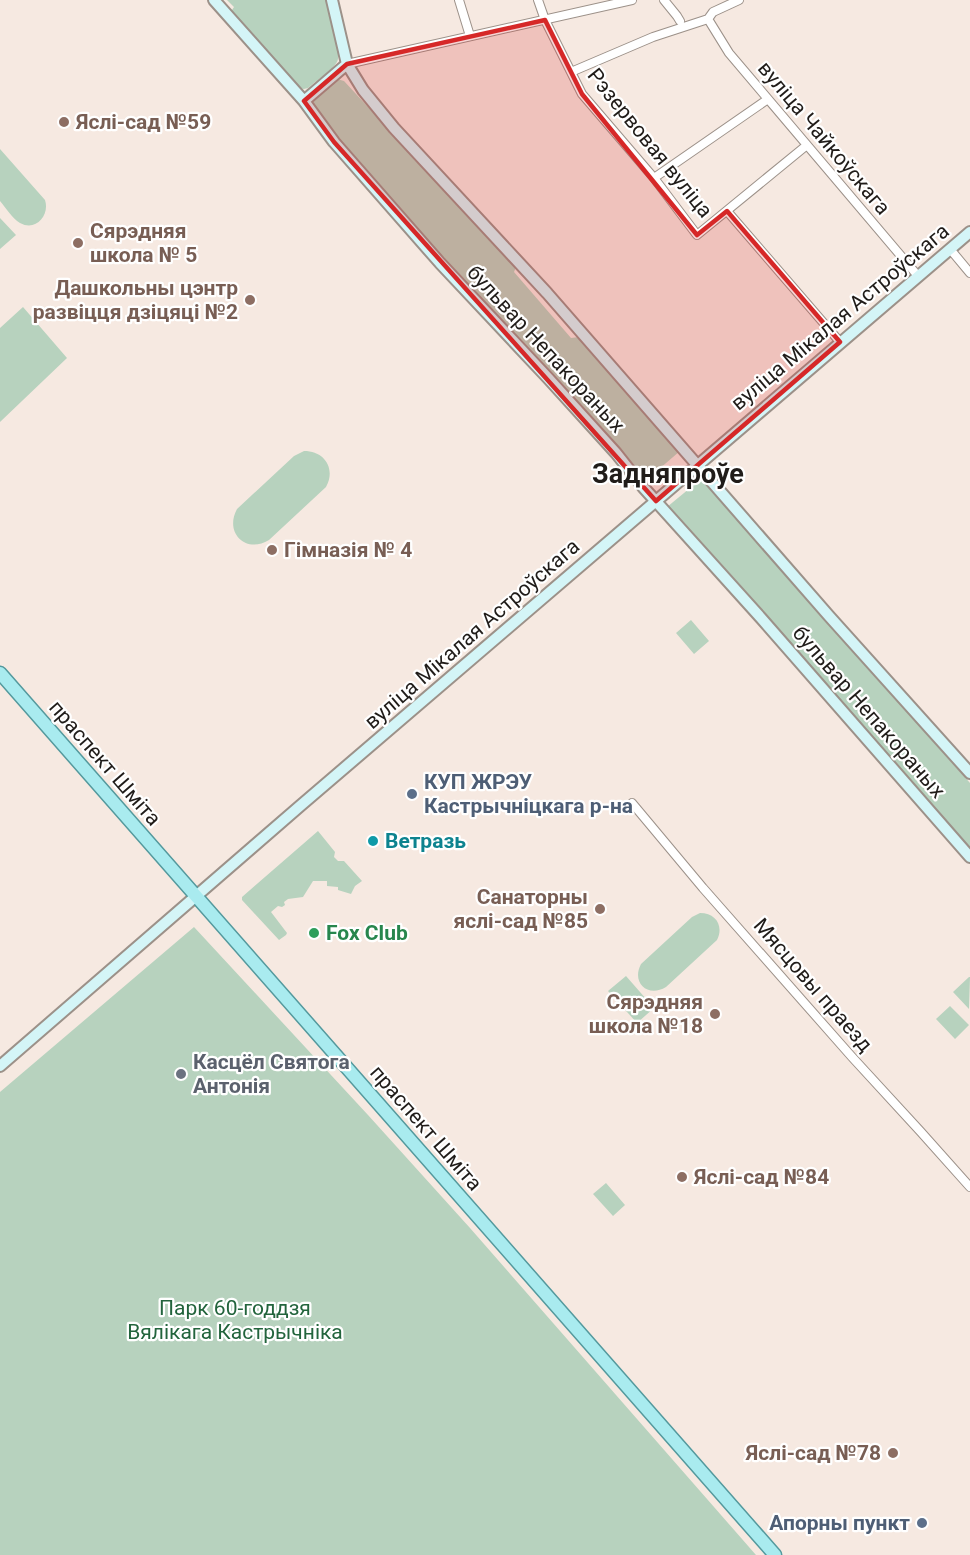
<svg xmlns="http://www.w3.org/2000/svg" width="970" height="1555" font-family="Roboto,sans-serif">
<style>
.green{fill:#b7d2be}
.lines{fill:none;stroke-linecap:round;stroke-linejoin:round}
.street-casing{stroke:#9c9189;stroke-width:10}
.secondary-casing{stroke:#9c9189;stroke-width:14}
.primary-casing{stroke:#54999d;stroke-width:15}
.street{stroke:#fff;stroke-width:8}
.secondary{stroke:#d4f5f7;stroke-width:10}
.primary{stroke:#a9ebef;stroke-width:12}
.marked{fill:#d62828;fill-opacity:0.2;stroke:#d62828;stroke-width:4.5;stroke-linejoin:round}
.education-dot{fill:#8d6e63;stroke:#fff;stroke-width:2}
.service-dot{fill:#5c6f8a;stroke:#fff;stroke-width:2}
.culture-dot{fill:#0f9aa8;stroke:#fff;stroke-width:2}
.leisure-dot{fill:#2e9e5b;stroke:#fff;stroke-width:2}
.worship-dot{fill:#6b7280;stroke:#fff;stroke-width:2}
.labels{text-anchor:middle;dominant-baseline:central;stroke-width:4.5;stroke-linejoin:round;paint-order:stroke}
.education-label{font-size:21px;font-weight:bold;fill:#785e54;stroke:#fff;text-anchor:start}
.street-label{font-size:21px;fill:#201c19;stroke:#fff}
.service-label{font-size:21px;font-weight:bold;fill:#4e5e75;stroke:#fff;text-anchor:start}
.culture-label{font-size:21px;font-weight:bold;fill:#0d838f;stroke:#fff;text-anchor:start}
.leisure-label{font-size:21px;font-weight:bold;fill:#27864d;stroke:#fff;text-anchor:start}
.worship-label{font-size:21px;font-weight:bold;fill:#5b616d;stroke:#fff;text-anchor:start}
.park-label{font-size:21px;fill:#22643c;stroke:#fff}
.district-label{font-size:27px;font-weight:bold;fill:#201c19;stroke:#fff}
</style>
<rect width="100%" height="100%" fill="#f6e9e1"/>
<!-- green -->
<path class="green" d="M 227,0 L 327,0 C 330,12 342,52 337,62 C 332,70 316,81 308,88 L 304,89 L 297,88 L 232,12 L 232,10 L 234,7 Z
M 337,79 L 344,81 L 516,267 L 514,272 L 571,338 L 579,337 L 680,451 L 644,482 L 314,114 L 312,105 L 314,100 Z
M 0,149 L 45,200 C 50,215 36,232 20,223 C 12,218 6,208 0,201 Z
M 0,218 L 16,235 L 0,249 Z
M 23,307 L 67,358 L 0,422 L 0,328 Z
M 304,451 C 325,451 336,469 326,487 L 269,540 C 246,554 224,533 237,509 L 294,456 Z
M 701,479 L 970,783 L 970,849 L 667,507 Z
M 691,620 L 709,641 L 694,654 L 676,633 Z
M 318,831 L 335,852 L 334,857 L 338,861 L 344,861 L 362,881 L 355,886 L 351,894 L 338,890 L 338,887 L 327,886 L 327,881 L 313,881 L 303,897 L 288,899 L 284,902 L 285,905 L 282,907 L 278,906 L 271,912 L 287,933 L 286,935 L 279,940 L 242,900 L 242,897 Z
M 700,913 C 716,913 724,926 717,940 L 666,987 C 648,998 631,983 641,964 L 692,917 Z
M 194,927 L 368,1115 L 470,1228 L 756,1555 L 0,1555 L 0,1092 Z
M 626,976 L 654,1008 L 637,1023 L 608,991 Z
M 969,977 L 970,977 L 969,1009 L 953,992 Z
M 950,1006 L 969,1025 L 955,1039 L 936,1019 Z
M 606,1183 L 625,1205 L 613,1216 L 593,1194 Z"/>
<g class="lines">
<defs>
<path id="street" d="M 459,0 L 470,36
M 538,0 L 545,20 L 582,94 L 654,178 L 697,235 L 807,145
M 664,0 L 677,16 L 680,21
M 708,19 L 729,53 L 918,276
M 347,64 L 632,0
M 571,72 L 653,37 L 708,19 L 713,12 L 739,0
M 654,178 L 768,99
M 727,211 L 840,342
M 950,249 L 970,273
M 632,803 L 703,888 L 852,1057 L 920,1131 L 970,1187"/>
<path id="secondary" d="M 214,0 L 304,101 L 334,142 L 440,263 L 548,378 L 616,453 L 643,487 L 761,618 L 970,857
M 332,0 L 347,64 L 363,90 L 394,128 L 547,293 L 829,616 L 970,773
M 304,101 L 347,64
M 0,1066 L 300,806 L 970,232"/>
<path id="primary" d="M 0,673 L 775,1555"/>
</defs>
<!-- street casing -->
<use href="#street" class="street-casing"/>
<!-- secondary casing -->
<use href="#secondary" class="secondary-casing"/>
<!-- primary casing -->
<use href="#primary" class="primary-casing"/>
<!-- street -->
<use href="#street" class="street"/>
<!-- secondary -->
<use href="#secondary" class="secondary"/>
<!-- primary -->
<use href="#primary" class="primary"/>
</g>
<!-- marked area -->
<path class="marked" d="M 545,20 L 582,94 L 697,235 L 727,211 L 840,342 L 656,501 L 334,142 L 304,101 L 347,64 Z"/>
<!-- markers -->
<g class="education-dot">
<circle cx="64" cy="122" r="6"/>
<circle cx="78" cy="243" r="6"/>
<circle cx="250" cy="300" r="6"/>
<circle cx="272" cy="550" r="6"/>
<circle cx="600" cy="909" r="6"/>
<circle cx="715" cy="1014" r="6"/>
<circle cx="682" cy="1177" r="6"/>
<circle cx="893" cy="1453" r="6"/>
</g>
<g class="service-dot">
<circle cx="412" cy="794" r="6"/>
<circle cx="922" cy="1523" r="6"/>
</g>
<circle class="culture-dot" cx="373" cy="841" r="6"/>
<circle class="leisure-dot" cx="314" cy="933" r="6"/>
<circle class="worship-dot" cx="181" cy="1074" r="6"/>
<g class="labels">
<!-- education labels -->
<g class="education-label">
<text x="76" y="122">Яслі-сад №59</text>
<text x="90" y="231">Сярэдняя<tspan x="90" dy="24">школа № 5</tspan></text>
<text x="238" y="288" text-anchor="end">Дашкольны цэнтр<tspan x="238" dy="24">развіцця дзіцяці №2</tspan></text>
<text x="284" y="550">Гімназія № 4</text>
<text x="588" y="897" text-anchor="end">Санаторны<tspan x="588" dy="24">яслі-сад №85</tspan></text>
<text x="703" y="1002" text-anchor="end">Сярэдняя<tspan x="703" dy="24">школа №18</tspan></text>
<text x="694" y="1177">Яслі-сад №84</text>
<text x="881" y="1453" text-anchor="end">Яслі-сад №78</text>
</g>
<!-- street labels -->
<g class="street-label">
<text transform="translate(824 138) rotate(50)">вуліца Чайкоўскага</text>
<text transform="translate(650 143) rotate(51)">Рэзервовая вуліца</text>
<text transform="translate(840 317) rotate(-40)">вуліца Мікалая Астроўскага</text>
<text transform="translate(546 349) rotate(47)">бульвар Непакораных</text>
<text transform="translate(472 634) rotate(-41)">вуліца Мікалая Астроўскага</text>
<text transform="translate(869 712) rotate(49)">бульвар Непакораных</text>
<text transform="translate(105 763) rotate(49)">праспект Шміта</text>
<text transform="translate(813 985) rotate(49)">Мясцовы праезд</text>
<text transform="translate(426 1128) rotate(49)">праспект Шміта</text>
</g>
<!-- service labels -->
<g class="service-label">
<text x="424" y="782">КУП ЖРЭУ<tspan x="424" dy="24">Кастрычніцкага р-на</tspan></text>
<text x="910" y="1523" text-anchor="end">Апорны пункт</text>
</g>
<!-- culture labels -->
<g class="culture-label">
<text x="385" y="841">Ветразь</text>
</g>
<!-- leisure labels -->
<g class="leisure-label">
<text x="326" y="933">Fox Club</text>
</g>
<!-- worship labels -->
<g class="worship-label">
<text x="193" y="1062">Касцёл Святога<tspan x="193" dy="24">Антонія</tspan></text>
</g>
<!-- park labels -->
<g class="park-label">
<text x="235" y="1308">Парк 60-годдзя<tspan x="235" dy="24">Вялікага Кастрычніка</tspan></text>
</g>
<!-- district labels -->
<g class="district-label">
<text x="668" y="474">Задняпроўе</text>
</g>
</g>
</svg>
